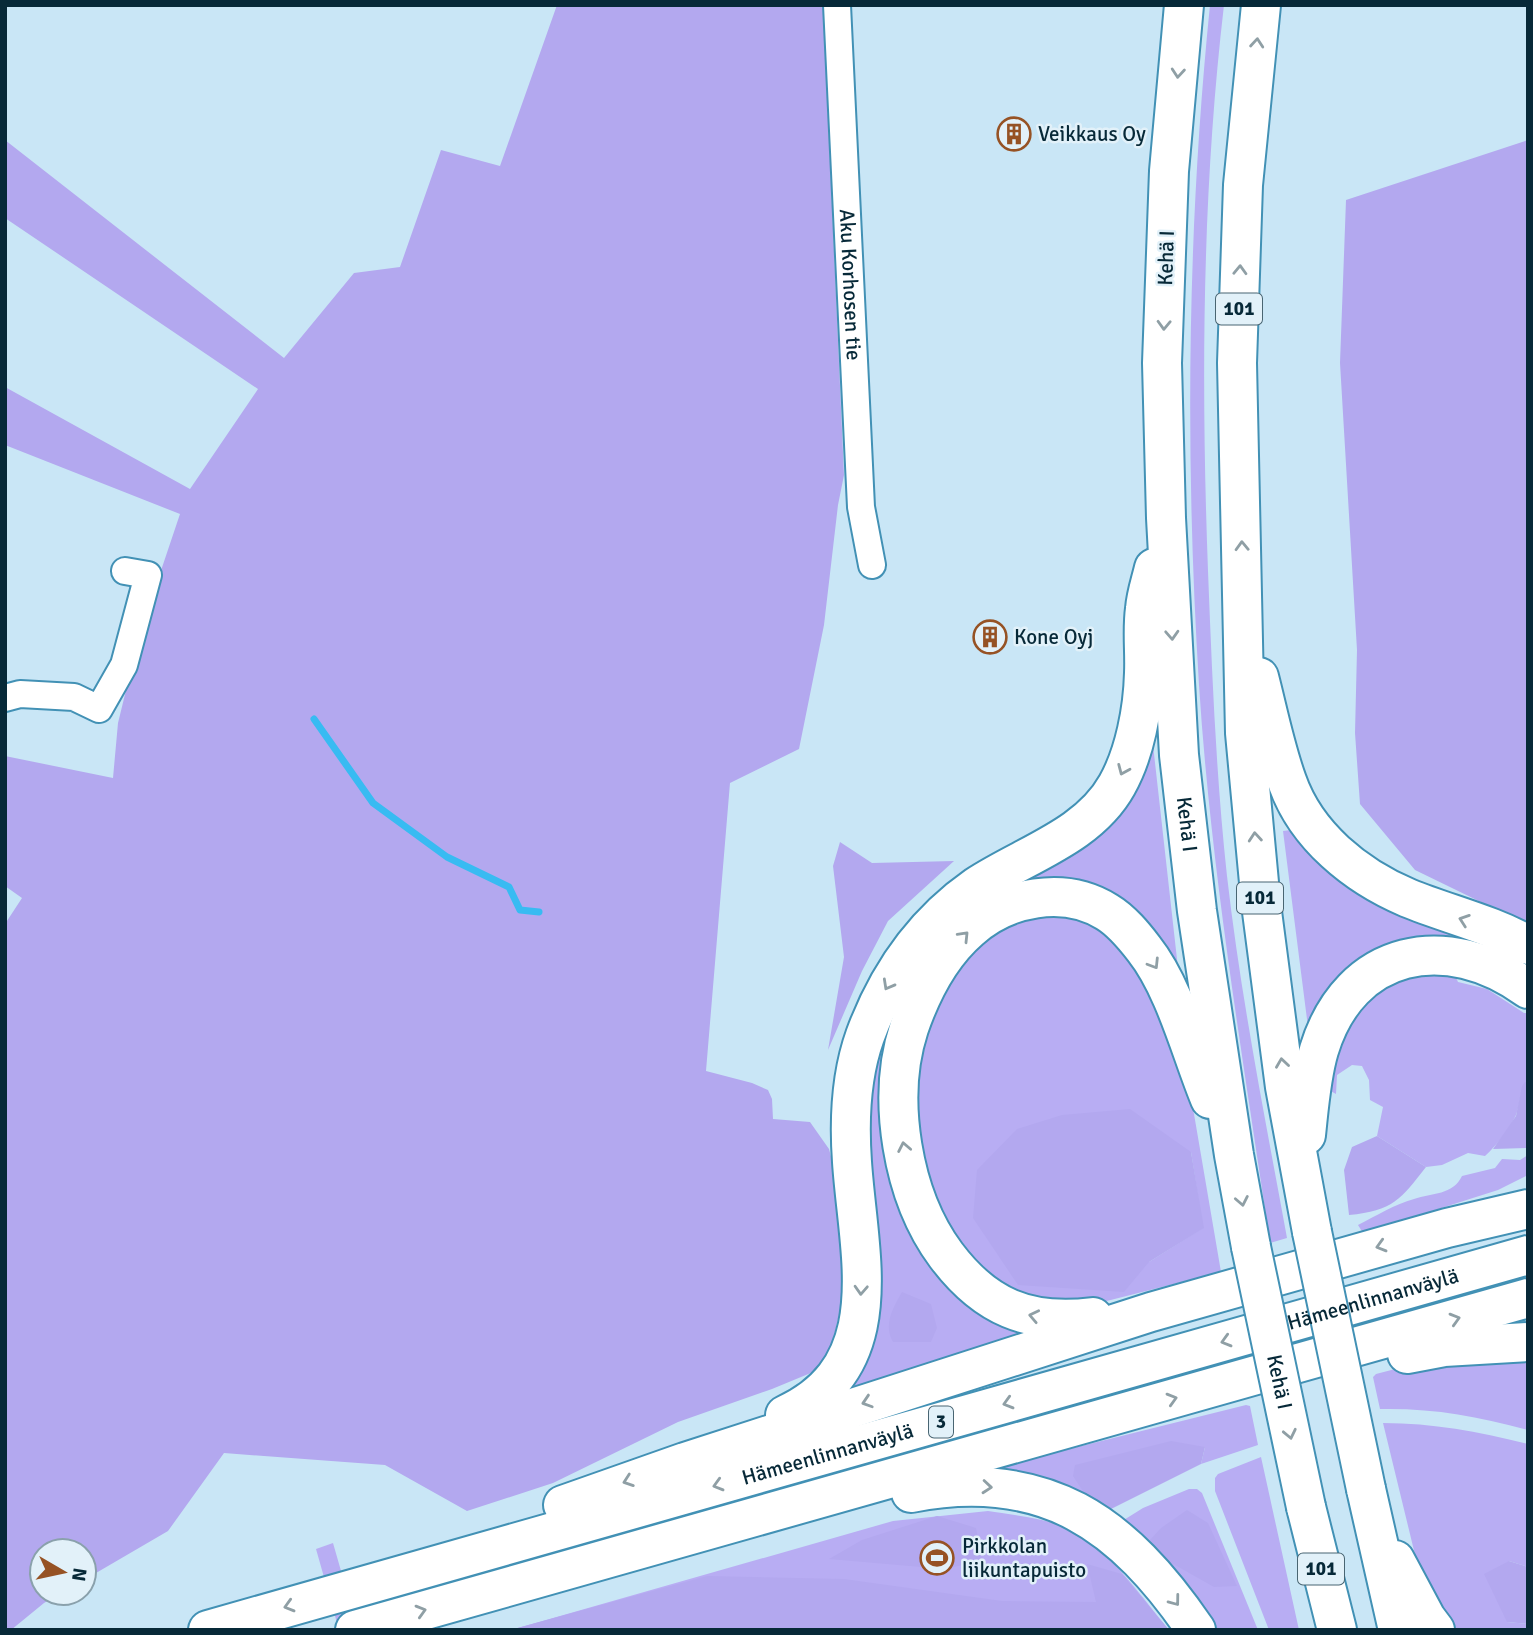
<svg xmlns="http://www.w3.org/2000/svg" width="1533" height="1635" font-family="Signika,sans-serif">
<style>
.green{fill:#b8adf3;fill-rule:evenodd}
.forest{fill:#b3a8ef}
.lines{fill:none;stroke-linecap:round;stroke-linejoin:round}
.stream{stroke:#38bbf2;stroke-width:7}
.minor-casing{stroke:#4291b5;stroke-width:30}
.trunk-casing{stroke:#4291b5;stroke-width:42}
.minor{stroke:#fff;stroke-width:26}
.trunk{stroke:#fff;stroke-width:38}
.trunk-bridge-casing{stroke:#4291b5;stroke-width:42;stroke-linecap:butt}
.trunk-bridge{stroke:#fff;stroke-width:38}
.oneway{stroke:#8f9fa5}
.labels{text-anchor:middle;dominant-baseline:central;stroke-width:5;stroke-linejoin:round;paint-order:stroke}
.shield{fill:#e2f1f9;stroke:#496572;stroke-width:2}
.shield-label{font-size:19px;font-weight:bold;fill:#072938}
.poi-label{font-size:21px;fill:#072938;stroke:#e2f1f9;text-anchor:start}
.street-label{font-size:21px;fill:#072938;stroke:#e2f1f9}
</style>
<rect width="100%" height="100%" fill="#c9e6f6"/>
<!-- green -->
<path class="green" d="M 1210,5 L 1224,5 C 1202,193 1201,382 1208,571 C 1212,673 1216,775 1227,876 C 1241,998 1265,1118 1287,1238 L 1270,1243 C 1243,1058 1211,872 1199,685 C 1185,459 1187,231 1210,5 Z
M 1151,727 L 1179,977 L 1088,890 L 931,961 L 896,1174 L 1036,1330 L 835,1398 L 866,1084 L 911,967 L 1056,856 Z
M 1291,830 L 1528,959 L 1528,976 L 1436,942 L 1309,1035 L 1283,831 Z
M 1057,912 L 1106,929 L 1139,965 L 1184,1074 L 1194,1114 L 1221,1272 L 1087,1306 L 1066,1308 L 995,1287 L 940,1219 L 915,1126 L 923,1033 L 954,965 L 993,928 ZM 1191,1152 L 1203,1228 L 1149,1262 Z
M 1454,973 L 1458,982 L 1487,989 L 1524,1013 L 1528,1013 L 1528,1078 C 1519,1090 1521,1102 1516,1115 C 1510,1129 1496,1146 1485,1156 L 1468,1153 L 1442,1165 L 1426,1167 L 1377,1136 L 1383,1107 L 1370,1100 L 1369,1080 L 1362,1066 L 1352,1065 L 1337,1075 L 1336,1094 L 1327,1089 L 1347,1020 L 1395,976 Z
M 1528,1155 L 1528,1175 L 1498,1190 L 1363,1233 L 1358,1225 C 1376,1216 1395,1204 1414,1199 C 1432,1193 1453,1195 1462,1176 L 1495,1168 L 1502,1159 L 1520,1160 Z
M 1528,1355 L 1528,1430 C 1477,1416 1433,1408 1380,1409 L 1373,1377 L 1376,1374 L 1403,1367 Z
M 1246,1405 L 1250,1406 L 1258,1445 L 1201,1464 L 1205,1447 L 1092,1505 L 995,1475 L 997,1467 Z
M 1383,1423 C 1434,1423 1479,1432 1528,1444 L 1528,1567 L 1509,1561 L 1507,1622 L 1528,1624 L 1528,1630 L 1456,1630 L 1449,1625 L 1418,1567 Z
M 1261,1457 L 1299,1630 L 1269,1630 L 1215,1491 L 1215,1478 L 1218,1474 Z
M 1189,1489 L 1197,1489 L 1202,1493 L 1258,1630 L 1211,1630 L 1119,1523 L 1143,1508 Z
M 988,1511 C 1014,1515 1060,1520 1081,1534 C 1112,1555 1145,1601 1169,1630 L 511,1630 L 893,1521 Z
M 333,1543 L 358,1630 L 339,1630 L 316,1549 Z"/>
<!-- forest -->
<path class="forest" d="M 557,5 L 823,5 L 844,475 L 838,505 L 824,625 L 799,749 L 730,783 L 706,1071 L 752,1083 L 768,1090 L 772,1099 L 773,1119 L 810,1122 L 829,1149 L 835,1172 L 843,1273 L 840,1310 L 833,1340 L 818,1370 L 772,1389 L 678,1422 L 553,1483 L 467,1511 L 385,1465 L 224,1453 L 168,1531 L 84,1580 L 84,1551 L 42,1551 L 42,1593 L 61,1593 L 44,1603 L 11,1630 L 5,1630 L 5,924 L 22,898 L 5,886 L 5,756 L 113,778 L 118,723 L 140,633 L 180,514 L 5,445 L 5,387 L 190,489 L 258,389 L 5,218 L 5,140 L 284,358 L 354,273 L 400,267 L 441,150 L 500,166 Z
M 1528,140 L 1528,925 L 1415,870 L 1360,804 L 1355,733 L 1357,650 L 1340,363 L 1346,200 Z
M 840,842 L 872,863 L 954,861 L 888,921 L 862,971 L 828,1050 L 844,957 L 833,866 Z
M 1528,1078 L 1528,1148 L 1493,1149 L 1516,1116 L 1522,1086 Z
M 1130,1109 L 1191,1152 L 1204,1228 L 1149,1262 L 1124,1292 L 1018,1285 L 973,1218 L 977,1170 L 1017,1129 L 1062,1115 Z
M 1377,1136 L 1426,1167 C 1401,1199 1393,1211 1349,1215 L 1344,1170 L 1352,1147 Z
M 902,1292 L 931,1304 L 937,1328 L 931,1342 L 893,1342 C 883,1325 893,1308 902,1292 Z
M 1171,1441 L 1205,1447 L 1201,1464 L 1105,1512 L 1092,1505 L 1073,1476 L 1075,1465 Z
M 1187,1510 L 1208,1523 L 1237,1586 L 1214,1587 L 1152,1552 L 1149,1541 L 1161,1528 Z
M 937,1516 L 976,1528 L 982,1561 L 944,1569 L 829,1559 L 862,1540 Z
M 1509,1561 L 1528,1567 L 1528,1624 L 1507,1622 L 1484,1574 Z
M 1087,1564 L 1122,1574 L 1169,1630 L 510,1630 L 707,1576 L 844,1579 L 1002,1601 L 1096,1602 Z"/>
<g class="lines">
<!-- stream -->
<path class="stream" d="M 314,719 L 373,803 L 447,857 L 509,887 L 520,910 L 539,912"/>
<defs>
<g id="minor">
<path id="s1" d="M 837,5 L 861,507 L 872,565"/>
<path d="M 5,698 L 20,694 L 74,697 L 99,709 L 124,665 L 148,575 L 125,571"/>
</g>
<g id="trunk">
<path id="s2" d="M 1184,5 L 1169,171 L 1162,363 L 1166,518 L 1179,755 L 1197,911 L 1234,1155 L 1251,1247"/>
<path d="M 1261,5 L 1243,185 L 1237,363 L 1245,733 L 1261,904 L 1285,1087 L 1312,1232"/>
<path d="M 1259,677 C 1268,712 1275,748 1287,781 C 1306,836 1356,876 1408,898 C 1447,914 1491,924 1528,945"/>
<path d="M 1306,1135 C 1309,1107 1311,1077 1319,1050 C 1350,948 1447,930 1528,989"/>
<path d="M 1093,1317 C 1028,1325 985,1307 946,1255 C 902,1196 886,1098 909,1028 C 921,993 941,954 970,929 C 1006,897 1064,885 1107,912 C 1122,921 1134,936 1144,949 C 1175,988 1191,1053 1210,1099"/>
<path d="M 1407,1354 L 1444,1347 L 1528,1342"/>
<path d="M 785,1415 C 892,1366 858,1254 852,1162 C 849,1120 851,1075 865,1036 C 887,976 924,923 977,886 C 1024,855 1088,837 1117,785 C 1135,753 1143,709 1144,673 C 1145,652 1142,630 1145,609 C 1146,595 1151,581 1154,568"/>
<path d="M 1366,1489 L 1398,1630"/>
<path d="M 911,1493 C 1045,1467 1123,1523 1196,1630"/>
<path d="M 563,1505 L 685,1462 L 1151,1312 L 1447,1228 L 1528,1209"/>
<path d="M 1306,1507 L 1337,1630"/>
<path d="M 1395,1560 L 1426,1618 L 1435,1630"/>
<path id="s3" d="M 208,1630 L 1528,1255"/>
<path d="M 355,1630 L 1528,1298"/>
</g>
</defs>
<!-- minor casing -->
<use href="#minor" class="minor-casing"/>
<!-- trunk casing -->
<use href="#trunk" class="trunk-casing"/>
<!-- minor -->
<use href="#minor" class="minor"/>
<!-- trunk -->
<use href="#trunk" class="trunk"/>
<defs>
<g id="trunk-bridge">
<path d="M 1312,1232 L 1366,1489"/>
<path id="s4" d="M 1251,1247 L 1306,1507"/>
</g>
</defs>
<!-- trunk-bridge casing -->
<use href="#trunk-bridge" class="trunk-bridge-casing"/>
<!-- trunk-bridge -->
<use href="#trunk-bridge" class="trunk-bridge"/>
</g>
<!-- one-way arrows -->
<defs><path id="oneway-chevron" d="M-2-3.5L2.5 0L-2 3.5" fill="none" stroke-width="1.6" stroke-linecap="round" stroke-linejoin="round" transform="scale(1.75)"/></defs>
<g class="oneway">
<use href="#oneway-chevron" transform="translate(1257 43) rotate(-85)"/>
<use href="#oneway-chevron" transform="translate(1178 73) rotate(95)"/>
<use href="#oneway-chevron" transform="translate(1240 270) rotate(-88)"/>
<use href="#oneway-chevron" transform="translate(1164 325) rotate(92)"/>
<use href="#oneway-chevron" transform="translate(1242 546) rotate(-92)"/>
<use href="#oneway-chevron" transform="translate(1172 635) rotate(87)"/>
<use href="#oneway-chevron" transform="translate(1123 770) rotate(113)"/>
<use href="#oneway-chevron" transform="translate(1255 837) rotate(-95)"/>
<use href="#oneway-chevron" transform="translate(1464 920) rotate(-161)"/>
<use href="#oneway-chevron" transform="translate(964 936) rotate(-46)"/>
<use href="#oneway-chevron" transform="translate(1154 964) rotate(58)"/>
<use href="#oneway-chevron" transform="translate(888 985) rotate(119)"/>
<use href="#oneway-chevron" transform="translate(1282 1063) rotate(-98)"/>
<use href="#oneway-chevron" transform="translate(904 1147) rotate(-101)"/>
<use href="#oneway-chevron" transform="translate(1242 1201) rotate(79)"/>
<use href="#oneway-chevron" transform="translate(1381 1246) rotate(164)"/>
<use href="#oneway-chevron" transform="translate(861 1290) rotate(93)"/>
<use href="#oneway-chevron" transform="translate(1034 1316) rotate(-168)"/>
<use href="#oneway-chevron" transform="translate(1455 1319) rotate(-16)"/>
<use href="#oneway-chevron" transform="translate(1226 1341) rotate(164)"/>
<use href="#oneway-chevron" transform="translate(1172 1399) rotate(-16)"/>
<use href="#oneway-chevron" transform="translate(867 1402) rotate(162)"/>
<use href="#oneway-chevron" transform="translate(1008 1403) rotate(164)"/>
<use href="#oneway-chevron" transform="translate(1290 1434) rotate(78)"/>
<use href="#oneway-chevron" transform="translate(628 1481) rotate(161)"/>
<use href="#oneway-chevron" transform="translate(718 1485) rotate(164)"/>
<use href="#oneway-chevron" transform="translate(987 1487) rotate(5)"/>
<use href="#oneway-chevron" transform="translate(1175 1601) rotate(53)"/>
<use href="#oneway-chevron" transform="translate(289 1606) rotate(164)"/>
<use href="#oneway-chevron" transform="translate(421 1611) rotate(-16)"/>
</g>
<!-- icons -->
<defs>
<symbol id="building-ring" viewBox="-11 -11 22 22"><circle r="9.5" fill="#e2f1f9" stroke="#965224" stroke-width="1.5"/><path d="M-4-6H4V6H1V3H-1V6H-4ZM-2.5-4.3h1.7v1.8h-1.7ZM.8-4.3h1.7v1.8H.8ZM-2.5-1h1.7V.8h-1.7ZM.8-1h1.7V.8H.8Z" fill="#965224"/></symbol>
<symbol id="stadium-ring" viewBox="-11 -11 22 22"><circle r="9.5" fill="#e2f1f9" stroke="#965224" stroke-width="1.5"/><path d="M0-5a6.5 5 0 1 0 0 10a6.5 5 0 1 0 0-10ZM-3.5-1.8h7v3.6h-7Z" fill="#965224"/></symbol>
</defs>
<g fill-rule="evenodd">
<use href="#building-ring" x="995" y="115" width="38" height="38"/>
<use href="#building-ring" x="971" y="618" width="38" height="38"/>
<use href="#stadium-ring" x="918" y="1539" width="38" height="38"/>
</g>
<g class="labels">
<!-- shield labels -->
<g class="shield">
<rect x="1216" y="293.5" width="46" height="31" rx="5"/>
<rect x="1237" y="882.5" width="46" height="31" rx="5"/>
<rect x="929" y="1406.5" width="24" height="31" rx="5"/>
<rect x="1298" y="1553.5" width="46" height="31" rx="5"/>
</g>
<g class="shield-label">
<text x="1239" y="309">101</text>
<text x="1260" y="898">101</text>
<text x="941" y="1422">3</text>
<text x="1321" y="1569">101</text>
</g>
<!-- poi labels -->
<g class="poi-label">
<text x="1038" y="134">Veikkaus Oy</text>
<text x="1014" y="637">Kone Oyj</text>
<text x="962" y="1546">Pirkkolan<tspan x="962" dy="24">liikuntapuisto</tspan></text>
</g>
<!-- street labels -->
<g class="street-label">
<text transform="translate(1166 258) rotate(-88)">Kehä I</text>
<text stroke="none"><textPath href="#s1" startOffset="280">Aku Korhosen tie</textPath></text>
<text stroke="none"><textPath href="#s2" startOffset="821">Kehä I</textPath></text>
<text stroke="none"><textPath href="#s3" startOffset="1211">Hämeenlinnanväylä</textPath></text>
<text stroke="none"><textPath href="#s4" startOffset="138">Kehä I</textPath></text>
<text stroke="none"><textPath href="#s3" startOffset="644">Hämeenlinnanväylä</textPath></text>
</g>
</g>
<!-- border -->
<rect width="1533" height="1635" fill="none" stroke="#072938" stroke-width="14"/>
<!-- north arrow -->
<g transform="translate(63 1572) rotate(99)"><circle r="33" fill="#e2f1f9" stroke="#8aa1ac" stroke-width="2"/>
<path d="M0-5L12 26L0 18L-12 26Z" fill="#965224"/>
<text y="-10" font-size="19" font-weight="bold" text-anchor="middle" fill="#072938">N</text>
</g>
</svg>
